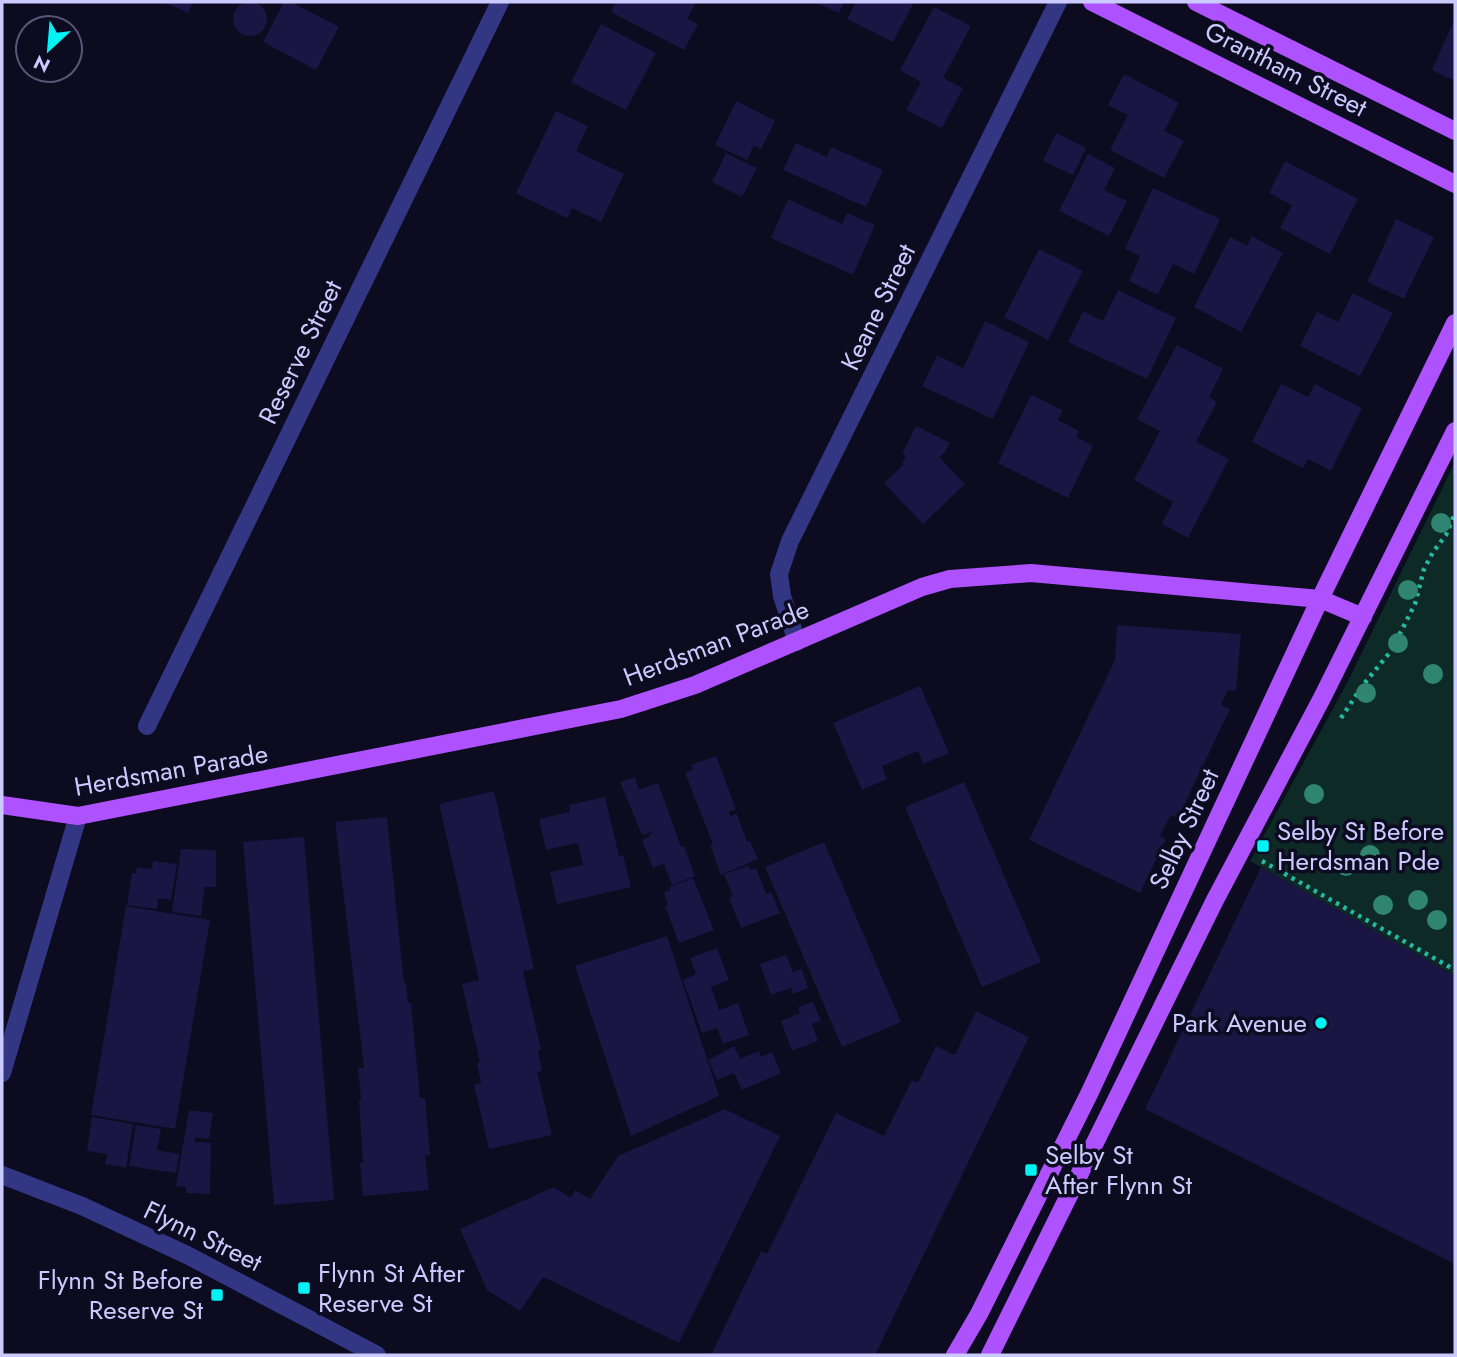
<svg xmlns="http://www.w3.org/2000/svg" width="1457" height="1357" font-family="Jost,sans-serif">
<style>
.green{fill:#0d2a27}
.building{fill:#1a1542}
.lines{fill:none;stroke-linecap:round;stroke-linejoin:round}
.path{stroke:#24b9a2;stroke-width:4.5;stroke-dasharray:3.5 5;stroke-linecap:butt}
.minor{stroke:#323683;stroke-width:18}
.major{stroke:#ae51ff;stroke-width:18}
.tree{fill:#308571}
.poi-dot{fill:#00f3f5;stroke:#0c0b20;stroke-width:2.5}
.labels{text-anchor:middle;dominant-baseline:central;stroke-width:7;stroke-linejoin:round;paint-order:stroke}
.street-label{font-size:26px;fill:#cbcaff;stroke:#0c0b20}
.poi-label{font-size:26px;fill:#cbcaff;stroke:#0c0b20;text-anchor:start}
</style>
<rect width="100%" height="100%" fill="#0c0b20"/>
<!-- green -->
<path class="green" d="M 1455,462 L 1455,976 L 1250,861 L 1349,679 Z"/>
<!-- building -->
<path class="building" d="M 164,2 L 193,2 L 188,13 Z
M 284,2 L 291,2 L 339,27 L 316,70 L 263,42 Z
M 616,2 L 696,2 L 687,19 L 698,24 L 684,50 L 611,12 Z
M 814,2 L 844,2 L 839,13 Z
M 856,2 L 914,2 L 893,42 L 847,19 Z
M233 19a17 17 0 1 1 34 0a17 17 0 1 1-34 0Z
M 934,7 L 971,26 L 943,78 L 963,88 L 942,128 L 906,110 L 921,82 L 900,70 Z
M 1455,18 L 1455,81 L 1432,70 Z
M 601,24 L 656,53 L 626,110 L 571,82 Z
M 1124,74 L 1179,103 L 1164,131 L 1184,141 L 1164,178 L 1110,150 L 1128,115 L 1108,105 Z
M 736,101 L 775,121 L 761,149 L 754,145 L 747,160 L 715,145 Z
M 556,111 L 588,126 L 576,151 L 624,174 L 601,222 L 572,208 L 567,218 L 516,193 Z
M 1056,133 L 1086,148 L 1073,175 L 1043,161 Z
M 796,143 L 827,157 L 831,147 L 883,170 L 866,207 L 783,170 Z
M 726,153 L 757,168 L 742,197 L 712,182 Z
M 1088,154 L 1115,168 L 1104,190 L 1127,201 L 1109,236 L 1059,211 Z
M 1285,161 L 1358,199 L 1330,254 L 1280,228 L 1292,205 L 1269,193 Z
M 1153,188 L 1220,219 L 1194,274 L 1173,264 L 1158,295 L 1129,281 L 1140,256 L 1125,249 Z
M 788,199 L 842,224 L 847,213 L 875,225 L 853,275 L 771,238 Z
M 1396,219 L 1434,237 L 1404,299 L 1367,282 Z
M 1252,236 L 1283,253 L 1241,332 L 1194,307 L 1230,237 L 1247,246 Z
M 1039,249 L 1083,271 L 1048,340 L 1004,317 Z
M 1118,290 L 1176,318 L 1147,379 L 1068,342 L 1083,311 L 1103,321 Z
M 1353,293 L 1393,313 L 1360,376 L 1300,346 L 1317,312 L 1338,322 Z
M 985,321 L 1029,342 L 993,419 L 922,386 L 937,355 L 963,368 Z
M 1177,345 L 1223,369 L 1209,397 L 1217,402 L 1196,442 L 1229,459 L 1188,538 L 1162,524 L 1173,502 L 1134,480 L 1160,431 L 1137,419 Z
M 1281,384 L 1308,397 L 1315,384 L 1362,408 L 1331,471 L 1308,459 L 1303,468 L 1252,442 Z
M 1031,395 L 1063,410 L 1058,420 L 1079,431 L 1076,437 L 1093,446 L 1068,498 L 998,463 Z
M 916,426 L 950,443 L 944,453 L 939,457 L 965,484 L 923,524 L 884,483 L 904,464 L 902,463 L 906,456 L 902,454 Z
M 1117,625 L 1241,634 L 1236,691 L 1228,690 L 1221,705 L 1230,709 L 1178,818 L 1171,815 L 1160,836 L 1166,839 L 1140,893 L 1029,840 L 1115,660 Z
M 920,686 L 949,753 L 923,764 L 918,751 L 882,766 L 887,779 L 862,790 L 833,723 Z
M 716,756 L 736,809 L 729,812 L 730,816 L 737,814 L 747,842 L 750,841 L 758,859 L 721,875 L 710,845 L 713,844 L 685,773 L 693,770 L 691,765 Z
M 635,777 L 639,790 L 658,783 L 681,847 L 684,846 L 695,876 L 672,885 L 664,864 L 653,868 L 642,840 L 650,836 L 649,834 L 662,829 L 642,835 L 620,782 Z
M 964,782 L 1041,962 L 982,987 L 905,807 Z
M 494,791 L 534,969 L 523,971 L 541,1050 L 538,1051 L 542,1071 L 537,1072 L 552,1135 L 489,1149 L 474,1085 L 481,1083 L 477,1063 L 480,1063 L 462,984 L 479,980 L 439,804 Z
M 605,797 L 619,856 L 623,855 L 631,887 L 557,904 L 550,872 L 583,865 L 578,843 L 546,850 L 539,819 L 570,812 L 569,805 Z
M 387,817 L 404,983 L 406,982 L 408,1003 L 411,1003 L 420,1098 L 425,1098 L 430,1155 L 425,1155 L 429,1190 L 363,1196 L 360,1163 L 363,1163 L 359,1100 L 361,1100 L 358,1068 L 364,1068 L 335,822 Z
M 304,837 L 334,1200 L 274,1205 L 243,842 Z
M 824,842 L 901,1022 L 842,1047 L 765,867 Z
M 181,849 L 216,850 L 216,887 L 205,887 L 201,916 L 172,912 Z
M 153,861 L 177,864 L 171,900 L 158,898 L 157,909 L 127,905 L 132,873 L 136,873 L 137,867 L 152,869 Z
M 748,866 L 750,870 L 756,868 L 766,894 L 771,892 L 780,913 L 741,928 L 729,898 L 733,896 L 724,874 Z
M 1261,867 L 1455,976 L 1455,1259 L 1453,1263 L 1145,1109 Z
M 693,878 L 714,930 L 679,943 L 665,906 L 668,905 L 664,892 L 670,890 L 669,887 Z
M 126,906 L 210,920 L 175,1129 L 91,1115 Z
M 667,936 L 719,1096 L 631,1136 L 575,966 Z
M 717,948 L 729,980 L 711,987 L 719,1010 L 738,1003 L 749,1035 L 723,1044 L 717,1028 L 702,1033 L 683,980 L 696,974 L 690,958 Z
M 786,955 L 793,972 L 802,969 L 808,988 L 793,994 L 791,988 L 771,995 L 760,964 Z
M 813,1002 L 821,1021 L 812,1024 L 818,1041 L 792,1051 L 781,1021 L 800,1013 L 798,1007 Z
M 976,1011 L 1029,1037 L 875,1355 L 711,1355 L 761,1251 L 767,1254 L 836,1113 L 884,1136 L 912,1080 L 918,1083 L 936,1046 L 955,1055 Z
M 734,1046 L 740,1059 L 759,1051 L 761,1057 L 772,1052 L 781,1073 L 742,1090 L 734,1073 L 717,1080 L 708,1060 Z
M 725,1109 L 780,1136 L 679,1343 L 543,1277 L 520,1311 L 487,1290 L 460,1229 L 554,1187 L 571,1198 L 575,1190 L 590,1199 L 618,1156 Z
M 189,1110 L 213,1113 L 209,1139 L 195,1137 L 195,1142 L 211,1143 L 210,1194 L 186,1193 L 186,1187 L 176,1186 Z
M 92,1117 L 133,1124 L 126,1168 L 105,1164 L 107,1154 L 87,1151 Z
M 136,1125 L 161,1129 L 157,1150 L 179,1154 L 176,1173 L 129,1166 Z"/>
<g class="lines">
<!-- path -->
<path class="path" d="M 1341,718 L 1363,685 L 1391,651 L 1415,604 L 1424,569 L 1433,552 L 1446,535 L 1455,513
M 1262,861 L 1455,970"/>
<!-- minor -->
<path class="minor" d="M 797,642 L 782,596 L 779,574 L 790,541 L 1058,2
M 147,726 L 500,2
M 2,1073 L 78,816
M 2,1175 L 82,1206 L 189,1256 L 377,1355"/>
<!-- major -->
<path class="major" d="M 1092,2 L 1455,184
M 1196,2 L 1455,131
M 2,805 L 78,816 L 621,709 L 695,685 L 922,587 L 950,579 L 1031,573 L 1320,599 L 1363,617
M 955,1355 L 979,1314 L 1089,1094 L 1320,599 L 1455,323
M 990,1355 L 1215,900 L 1322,698 L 1455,431"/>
</g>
<!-- trees -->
<g class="tree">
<circle cx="1441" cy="523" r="10"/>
<circle cx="1408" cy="590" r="10"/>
<circle cx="1398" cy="643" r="10"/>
<circle cx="1433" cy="674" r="10"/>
<circle cx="1366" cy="693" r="10"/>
<circle cx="1314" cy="794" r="10"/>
<circle cx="1370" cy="855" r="10"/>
<circle cx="1346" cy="866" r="10"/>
<circle cx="1418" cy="900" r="10"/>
<circle cx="1383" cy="905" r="10"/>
<circle cx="1437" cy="920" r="10"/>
</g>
<!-- markers -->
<g class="poi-dot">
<rect x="1256" y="839" width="14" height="14" rx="3.5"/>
<circle cx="1321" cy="1023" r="7"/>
<rect x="1024" y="1163" width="14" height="14" rx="3.5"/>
<rect x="297" y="1281" width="14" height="14" rx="3.5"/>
<rect x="210" y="1288" width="14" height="14" rx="3.5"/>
</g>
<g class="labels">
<!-- street labels -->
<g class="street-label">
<text transform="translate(1286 69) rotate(27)">Grantham Street</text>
<text transform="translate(878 307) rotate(-64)">Keane Street</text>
<text transform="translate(300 352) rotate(-64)">Reserve Street</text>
<text transform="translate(716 643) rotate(-21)">Herdsman Parade</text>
<text transform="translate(171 770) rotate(-10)">Herdsman Parade</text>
<text transform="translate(1184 829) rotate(-65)">Selby Street</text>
<text transform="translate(203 1236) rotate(26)">Flynn Street</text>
</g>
<!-- poi labels -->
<g class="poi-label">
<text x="1277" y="831">Selby St Before<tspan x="1277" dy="30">Herdsman Pde</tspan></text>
<text x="1307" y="1023" text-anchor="end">Park Avenue</text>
<text x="1045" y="1155">Selby St<tspan x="1045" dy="30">After Flynn St</tspan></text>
<text x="318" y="1273">Flynn St After<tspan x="318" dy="30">Reserve St</tspan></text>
<text x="203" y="1280" text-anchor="end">Flynn St Before<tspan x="203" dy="30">Reserve St</tspan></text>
</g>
</g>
<!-- border -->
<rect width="1457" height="1357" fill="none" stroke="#cbcaff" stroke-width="7"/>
<!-- north arrow -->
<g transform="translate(49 49) rotate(206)"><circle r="33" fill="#0c0b20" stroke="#585779" stroke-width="2"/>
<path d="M0-5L12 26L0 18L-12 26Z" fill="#00f3f5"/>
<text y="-10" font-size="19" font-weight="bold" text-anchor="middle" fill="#cbcaff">N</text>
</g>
</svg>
